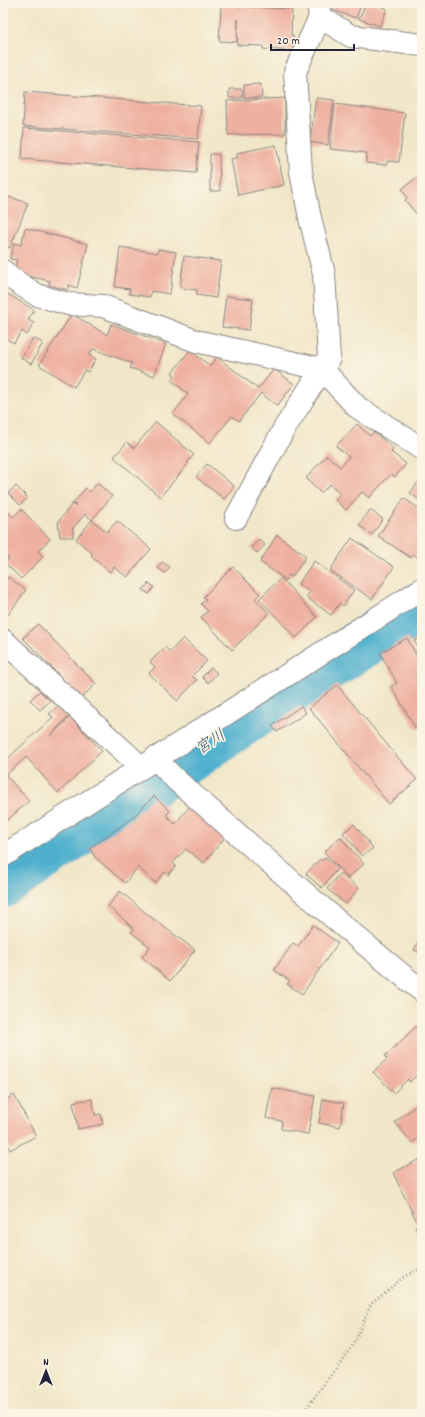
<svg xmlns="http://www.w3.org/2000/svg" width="425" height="1417" font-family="Dekko,'Klee One',sans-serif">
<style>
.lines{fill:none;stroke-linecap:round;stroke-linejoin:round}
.river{stroke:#4fb0ce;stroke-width:50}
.building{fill:#eeb0a0}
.minor-casing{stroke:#898482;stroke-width:24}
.path{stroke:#898482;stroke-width:2.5;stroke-dasharray:1 3;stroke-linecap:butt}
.minor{stroke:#fff;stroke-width:22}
.labels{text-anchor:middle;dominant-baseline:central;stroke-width:3.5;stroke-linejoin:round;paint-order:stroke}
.water-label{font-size:16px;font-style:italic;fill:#345b76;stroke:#fcf5e5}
</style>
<rect width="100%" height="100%" fill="#fcf5e5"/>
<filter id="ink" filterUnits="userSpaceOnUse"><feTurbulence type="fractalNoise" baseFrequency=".025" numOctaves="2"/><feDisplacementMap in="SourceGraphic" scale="8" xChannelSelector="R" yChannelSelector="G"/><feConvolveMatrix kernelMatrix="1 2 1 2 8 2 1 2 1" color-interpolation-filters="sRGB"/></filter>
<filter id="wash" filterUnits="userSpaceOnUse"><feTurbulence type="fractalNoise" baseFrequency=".012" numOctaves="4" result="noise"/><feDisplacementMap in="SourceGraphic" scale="16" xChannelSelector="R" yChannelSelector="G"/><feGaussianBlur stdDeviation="0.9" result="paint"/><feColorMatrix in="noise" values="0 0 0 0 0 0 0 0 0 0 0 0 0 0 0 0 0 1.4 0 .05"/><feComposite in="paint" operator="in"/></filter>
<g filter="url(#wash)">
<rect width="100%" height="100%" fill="#f0e6c8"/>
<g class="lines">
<!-- river -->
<path class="river" d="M 3,883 L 286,692 L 422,606"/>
</g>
<g id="blocks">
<!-- building -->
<path class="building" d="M 329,3 L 362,3 L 356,18 L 332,10 L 333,7 L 330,5 Z
M 366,3 L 372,3 L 387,9 L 380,26 L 359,19 Z
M 221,6 L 292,9 L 291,35 L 293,35 L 293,51 L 263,49 L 263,46 L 237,45 L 238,19 L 237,42 L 219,41 Z
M 261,84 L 262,97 L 244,98 L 244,85 Z
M 229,89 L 242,89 L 242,98 L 229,98 Z
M 25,92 L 201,106 L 198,139 L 23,126 Z
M 285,98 L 285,134 L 228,135 L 227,101 Z
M 316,98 L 334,100 L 328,145 L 310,142 Z
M 335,104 L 405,113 L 399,162 L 387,161 L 387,165 L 366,163 L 367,153 L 330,149 Z
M 24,128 L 199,142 L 196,173 L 22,159 Z
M 276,145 L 284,185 L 238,195 L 231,159 L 238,157 L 237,153 Z
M 210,154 L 219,154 L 220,191 L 210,191 Z
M 422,173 L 422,221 L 405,200 L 407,198 L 402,189 Z
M 3,195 L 28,203 L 10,248 L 3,245 Z
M 25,228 L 88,244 L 77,288 L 69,285 L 68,290 L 49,285 L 50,281 L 14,273 L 17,260 L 10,259 L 14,243 L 21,245 Z
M 120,247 L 157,253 L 158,249 L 176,252 L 170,294 L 151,291 L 150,297 L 129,294 L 130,289 L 115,287 Z
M 184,256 L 221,261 L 216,298 L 197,295 L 197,290 L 180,288 Z
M 3,291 L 34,310 L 28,320 L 34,323 L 27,335 L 22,331 L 14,343 L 3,337 Z
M 226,296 L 253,299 L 249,330 L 222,327 Z
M 72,314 L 107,335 L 111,324 L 166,344 L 154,376 L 130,368 L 132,363 L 93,349 L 89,355 L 96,359 L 88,372 L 85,370 L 74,387 L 39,365 Z
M 33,338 L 43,343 L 31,364 L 21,358 Z
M 190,350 L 210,366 L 217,357 L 258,389 L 274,369 L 294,384 L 277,406 L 261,393 L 239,421 L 232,416 L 210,443 L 173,414 L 188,394 L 171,380 L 175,375 L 172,373 Z
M 156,422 L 194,455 L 187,462 L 189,463 L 160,497 L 114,457 L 127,442 L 134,448 Z
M 357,424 L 370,436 L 374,432 L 394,449 L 391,452 L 406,464 L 395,477 L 391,474 L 369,498 L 362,492 L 346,510 L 335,500 L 341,494 L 330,484 L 321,493 L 308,481 L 309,480 L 306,478 L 327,455 L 340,467 L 349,457 L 336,446 Z
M 207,464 L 234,486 L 224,499 L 196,477 Z
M 422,477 L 422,502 L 410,493 Z
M 97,483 L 112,496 L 92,520 L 85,514 L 73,528 L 73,537 L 60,537 L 58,522 L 72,504 L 76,506 L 73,503 L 86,488 L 90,492 Z
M 16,486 L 28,498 L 20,505 L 8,493 Z
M 404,498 L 422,511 L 420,514 L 422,515 L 422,560 L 413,554 L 411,558 L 378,536 Z
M 3,507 L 13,517 L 21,509 L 50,539 L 38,551 L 43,557 L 21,579 L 5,563 L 9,559 L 3,552 Z
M 370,510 L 383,519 L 372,535 L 359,525 Z
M 92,520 L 107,532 L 117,521 L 151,549 L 127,577 L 114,567 L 110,572 L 91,556 L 93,554 L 76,539 Z
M 277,535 L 306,556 L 292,577 L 289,575 L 286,580 L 260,562 Z
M 352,538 L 394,567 L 372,599 L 330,570 Z
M 259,539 L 265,545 L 257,553 L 251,548 Z
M 314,561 L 354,590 L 343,606 L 340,603 L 331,615 L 306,597 L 310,592 L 298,584 Z
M 162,562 L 170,567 L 165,573 L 158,568 Z
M 233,567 L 260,594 L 255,599 L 269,613 L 232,650 L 201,617 L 208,611 L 201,604 L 206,599 L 203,597 Z
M 8,577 L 26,590 L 8,615 L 3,612 L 3,584 Z
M 281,578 L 317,617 L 296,638 L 259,599 Z
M 149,583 L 154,587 L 149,594 L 143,590 Z
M 38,624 L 96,684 L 81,698 L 23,638 Z
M 422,636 L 422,653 L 414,641 Z
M 183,638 L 207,661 L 192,676 L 197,680 L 177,701 L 149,673 L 155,667 L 150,662 L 165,647 L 170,652 Z
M 407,638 L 422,665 L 422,726 L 416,729 L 391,686 L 397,683 L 380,653 Z
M 211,668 L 217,673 L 208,683 L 202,677 Z
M 337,685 L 417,780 L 389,804 L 309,708 Z
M 40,691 L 50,701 L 40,710 L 30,700 Z
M 58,706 L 69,716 L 50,736 L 70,717 L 102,751 L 58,793 L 26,757 L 7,774 L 3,770 L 3,763 L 53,717 L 49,714 Z
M 301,706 L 306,713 L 277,732 L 272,726 Z
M 3,772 L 29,801 L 3,824 Z
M 154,796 L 170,811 L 166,815 L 175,824 L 190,806 L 226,836 L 204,863 L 186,849 L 173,863 L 176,866 L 168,875 L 165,872 L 155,883 L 138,867 L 125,883 L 95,857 L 90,848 L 132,818 Z
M 354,824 L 373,848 L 362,856 L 343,833 Z
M 340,837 L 364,864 L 348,878 L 324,852 Z
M 325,857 L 338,868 L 322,888 L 306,874 L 320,859 L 322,861 Z
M 340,873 L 359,888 L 346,904 L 327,889 Z
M 120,891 L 147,914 L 195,950 L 170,981 L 142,957 L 150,947 L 131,932 L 134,929 L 108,906 Z
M 313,925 L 338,943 L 302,994 L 287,984 L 290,981 L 274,970 L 293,943 L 298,946 Z
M 422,933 L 422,954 L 414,950 Z
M 422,1021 L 422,1070 L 410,1082 L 408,1079 L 394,1093 L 373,1072 L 387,1059 L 385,1056 Z
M 272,1088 L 315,1096 L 308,1134 L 281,1129 L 282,1121 L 266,1118 Z
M 14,1095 L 36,1136 L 10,1150 L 6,1142 L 3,1143 L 3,1101 Z
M 92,1099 L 95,1115 L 101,1114 L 103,1124 L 78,1129 L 73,1102 Z
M 323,1099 L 344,1103 L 340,1127 L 319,1123 Z
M 422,1101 L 422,1135 L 412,1143 L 395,1122 Z
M 422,1158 L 422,1222 L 418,1224 L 393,1173 Z
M 422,1223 L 422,1240 L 415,1227 Z"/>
</g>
</g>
<g filter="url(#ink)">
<use href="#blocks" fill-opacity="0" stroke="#898482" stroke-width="1"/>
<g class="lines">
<defs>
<path id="minor" d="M 320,17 L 351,36 L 422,45
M 3,271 L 9,277 L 37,295 L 68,304 L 103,306 L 196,341 L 322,369 L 357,407 L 422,449
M 236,518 L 284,429 L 329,358 L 324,274 L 310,218 L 301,172 L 295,72 L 320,17 L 318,3
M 3,640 L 141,767
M 155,758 L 175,779 C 256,850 337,923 422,991
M 3,856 L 422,589"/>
</defs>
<!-- minor casing -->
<use href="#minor" class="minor-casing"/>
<!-- path -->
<path class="path" d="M 302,1414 L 354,1344 L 371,1304 L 405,1276 L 422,1268"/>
<!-- minor -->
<use href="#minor" class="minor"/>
</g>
</g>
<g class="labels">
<!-- water labels -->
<g class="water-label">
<text transform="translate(211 743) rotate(-34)">宮川</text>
</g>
</g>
<!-- margin -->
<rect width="425" height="1417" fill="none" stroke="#fcf5e5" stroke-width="16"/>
<!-- north arrow -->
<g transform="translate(46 1371)" stroke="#fcf5e5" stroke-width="3" paint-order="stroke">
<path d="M0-3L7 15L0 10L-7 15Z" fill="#22223b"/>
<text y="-6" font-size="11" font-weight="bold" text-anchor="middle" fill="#22223b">N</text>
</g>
<!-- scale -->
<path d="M271 44v6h83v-6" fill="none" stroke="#22223b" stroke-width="2"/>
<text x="277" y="44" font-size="12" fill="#22223b" stroke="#fcf5e5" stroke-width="3" paint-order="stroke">20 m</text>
</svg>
